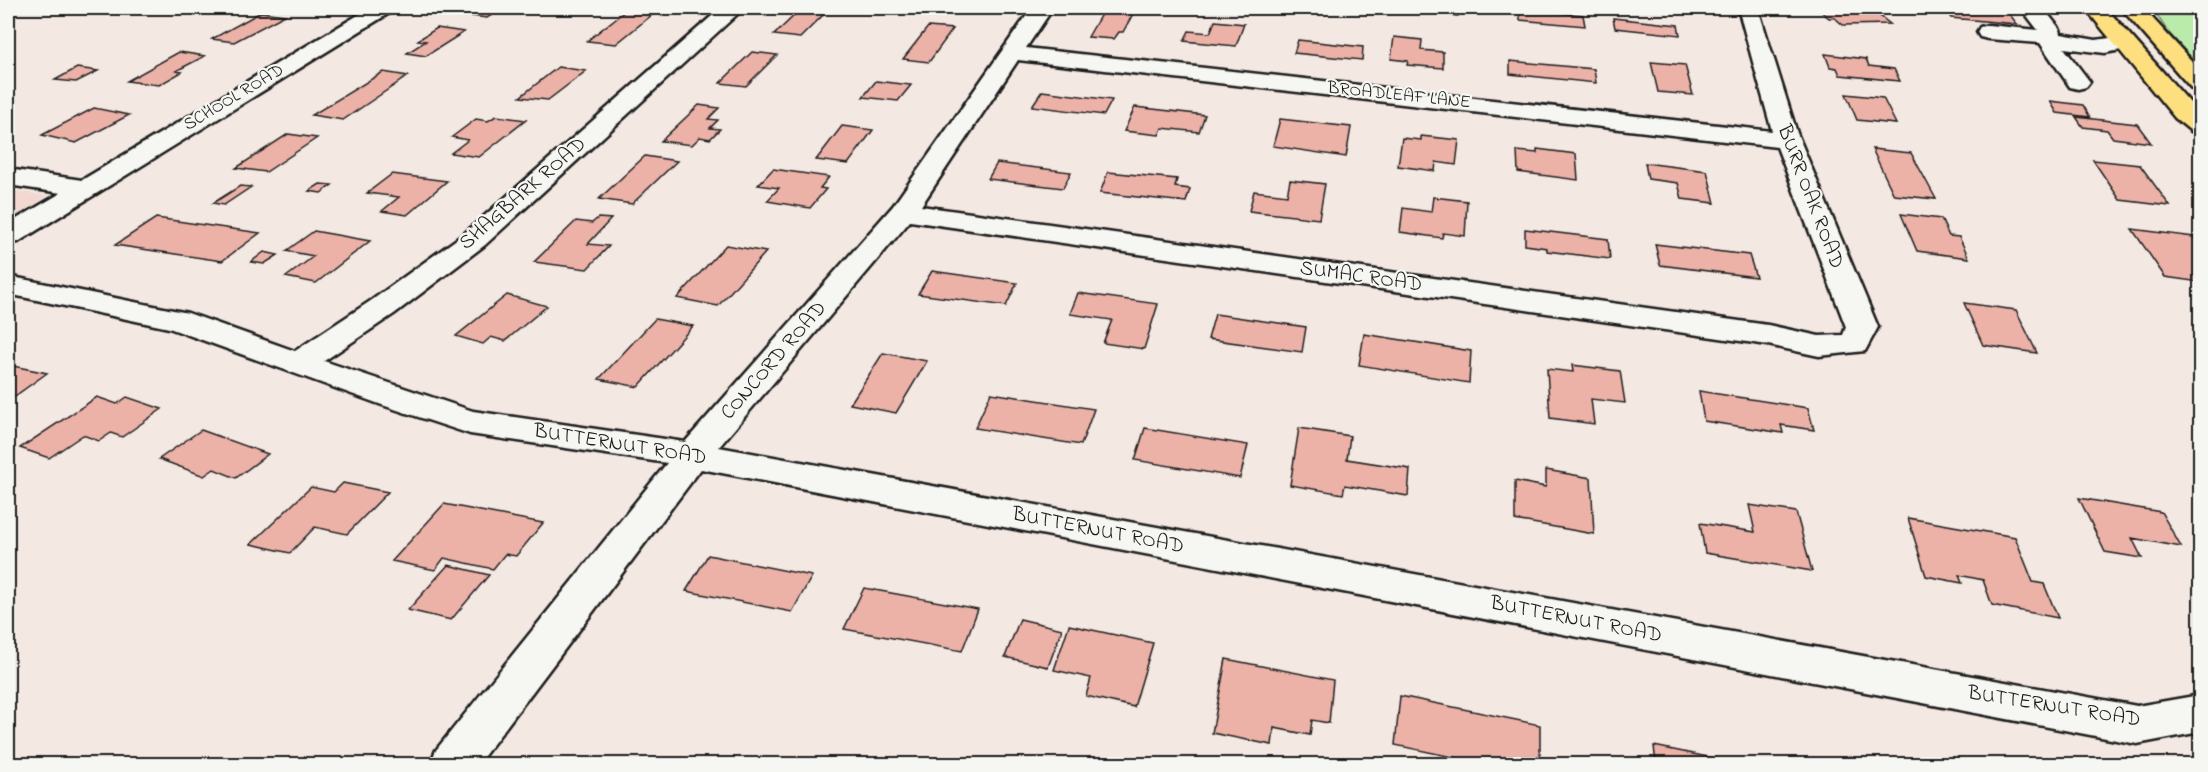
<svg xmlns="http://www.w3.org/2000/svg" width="2208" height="772" font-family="'Indie Flower',sans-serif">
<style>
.built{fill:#f2d8d1}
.green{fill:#bbebaa;stroke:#6c8463;stroke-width:1.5}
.building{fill:#ecb2a8;stroke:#1c1c1c;stroke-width:1.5}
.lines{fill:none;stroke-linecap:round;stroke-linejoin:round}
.minor-casing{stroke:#1c1c1c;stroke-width:5}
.major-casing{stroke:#1c1c1c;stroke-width:5}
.minor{fill:#f6f6f2;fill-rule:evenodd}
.major{fill:#fedf80;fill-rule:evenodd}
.labels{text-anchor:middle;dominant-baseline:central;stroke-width:4.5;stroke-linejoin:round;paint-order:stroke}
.far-street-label{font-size:18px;fill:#1c1c1c;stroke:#f6f6f2}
.street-label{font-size:21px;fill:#1c1c1c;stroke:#f6f6f2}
</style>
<rect width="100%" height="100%" fill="#f4e8e3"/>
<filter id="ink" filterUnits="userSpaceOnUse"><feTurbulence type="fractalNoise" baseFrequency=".0167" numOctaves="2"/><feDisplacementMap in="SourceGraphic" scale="12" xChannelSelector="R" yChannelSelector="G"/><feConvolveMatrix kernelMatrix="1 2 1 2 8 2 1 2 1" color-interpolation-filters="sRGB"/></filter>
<g filter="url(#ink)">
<!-- built -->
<path class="built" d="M 8,190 L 49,196 L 8,221 Z"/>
<!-- green -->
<path class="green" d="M 2152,8 L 2200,8 L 2200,67 L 2168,32 Z"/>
<!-- building -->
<path class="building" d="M 475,8 L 503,8 L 487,18 L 463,15 Z
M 1410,8 L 1459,8 L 1458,16 L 1409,11 Z
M 1817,8 L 1840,8 L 1846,13 L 1875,12 L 1890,24 L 1843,25 L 1835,18 L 1829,18 Z
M 1944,8 L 2005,8 L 2017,24 L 1951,18 Z
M 1104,9 L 1134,12 L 1123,32 L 1119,32 L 1114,39 L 1088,37 Z
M 1519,9 L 1583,15 L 1585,26 L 1520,20 Z
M 800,10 L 825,13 L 800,38 L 774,35 Z
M 625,11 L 653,14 L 616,44 L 587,41 Z
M 261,12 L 285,15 L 234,42 L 212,39 Z
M 1613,18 L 1678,25 L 1680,35 L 1615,28 Z
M 1215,21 L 1244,24 L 1236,46 L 1184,41 L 1189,31 L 1210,33 Z
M 928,27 L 953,29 L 929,62 L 903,59 Z
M 437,28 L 464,32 L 426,56 L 407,53 L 426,41 L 418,40 Z
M 1394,37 L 1422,40 L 1421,50 L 1443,52 L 1443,68 L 1407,65 L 1408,61 L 1391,59 Z
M 1298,40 L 1363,47 L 1362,60 L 1294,53 Z
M 179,52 L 205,56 L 176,71 L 182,72 L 159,85 L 127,81 Z
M 752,52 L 777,55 L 746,86 L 720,83 Z
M 1825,54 L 1866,59 L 1869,66 L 1894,69 L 1900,81 L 1840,75 L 1837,68 L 1830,67 Z
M 1510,61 L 1594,69 L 1596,83 L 1510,74 Z
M 1651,62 L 1685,65 L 1693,95 L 1658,92 Z
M 558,67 L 586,71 L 548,100 L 520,97 Z
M 77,68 L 98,71 L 76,82 L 55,80 Z
M 383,72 L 408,76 L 343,120 L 312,115 Z
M 876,81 L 911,85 L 898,101 L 863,97 Z
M 1042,91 L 1112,100 L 1104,115 L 1032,106 Z
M 1846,94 L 1883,98 L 1896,124 L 1857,120 Z
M 2050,101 L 2083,105 L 2090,117 L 2057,113 Z
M 699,105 L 719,108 L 708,119 L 718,120 L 710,128 L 720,129 L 710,139 L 700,137 L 692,145 L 661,141 Z
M 1135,107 L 1205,115 L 1199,132 L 1162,128 L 1159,135 L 1124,131 Z
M 94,108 L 129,115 L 76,143 L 42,135 Z
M 496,116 L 526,120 L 479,157 L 451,153 L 468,140 L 452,137 L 476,119 L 488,121 Z
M 2076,117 L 2137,124 L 2151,143 L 2113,138 L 2107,130 L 2083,127 Z
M 1280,119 L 1351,127 L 1346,157 L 1273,146 Z
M 842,126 L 873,130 L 848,164 L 816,160 Z
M 288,134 L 317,138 L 266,172 L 236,168 Z
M 1421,136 L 1459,140 L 1456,165 L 1436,162 L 1435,171 L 1398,166 L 1402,138 L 1421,140 Z
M 1537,149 L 1576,154 L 1578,180 L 1518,172 L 1517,151 L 1537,153 Z
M 1872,149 L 1911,153 L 1936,199 L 1894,195 Z
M 645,156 L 677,161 L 632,204 L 599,199 Z
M 2093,160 L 2140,165 L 2170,206 L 2120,200 Z
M 997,163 L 1071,172 L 1063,188 L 988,179 Z
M 1645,163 L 1707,171 L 1715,203 L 1682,199 L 1678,183 L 1648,179 Z
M 773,169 L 829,177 L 820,188 L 826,189 L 810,208 L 767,201 L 779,188 L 758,185 Z
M 1108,172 L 1177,179 L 1175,187 L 1190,189 L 1186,202 L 1100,193 Z
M 392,174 L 447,181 L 407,215 L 382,211 L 399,197 L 367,193 Z
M 1290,180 L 1325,184 L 1319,219 L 1249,211 L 1254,191 L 1287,195 Z
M 320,184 L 332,185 L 321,193 L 309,191 Z
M 240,186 L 251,187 L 224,205 L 213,203 Z
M 1433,197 L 1467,201 L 1465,236 L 1443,233 L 1442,238 L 1400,232 L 1403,208 L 1431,212 Z
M 1901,214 L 1941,219 L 1949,236 L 1959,237 L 1969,258 L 1917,251 Z
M 156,218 L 260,233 L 222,261 L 115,245 Z
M 598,218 L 611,219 L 588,244 L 609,246 L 587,269 L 534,262 L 576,221 L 592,223 Z
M 1525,229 L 1608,239 L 1610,259 L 1547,251 L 1547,248 L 1525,245 Z
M 2132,229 L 2194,237 L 2200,245 L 2200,282 L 2165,277 Z
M 314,231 L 370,241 L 316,283 L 286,277 L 314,256 L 286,251 Z
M 1655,244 L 1749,255 L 1756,277 L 1660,265 Z
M 726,245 L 766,252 L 718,306 L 677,298 Z
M 264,252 L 278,255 L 264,264 L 251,262 Z
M 932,271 L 1017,283 L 1006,306 L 918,294 Z
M 1078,293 L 1158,304 L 1144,349 L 1103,343 L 1112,320 L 1070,314 Z
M 507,295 L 547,306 L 505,341 L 491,337 L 483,344 L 456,336 Z
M 1964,303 L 2016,310 L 2037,353 L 1983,345 Z
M 1215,314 L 1306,327 L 1302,352 L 1208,339 Z
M 655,319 L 693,326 L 638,387 L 599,379 Z
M 1364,334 L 1471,351 L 1469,383 L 1359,365 Z
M 883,353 L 927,361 L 896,413 L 850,404 Z
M 8,365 L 47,373 L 8,401 Z
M 1572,365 L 1620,371 L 1625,403 L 1591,399 L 1594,424 L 1550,418 L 1547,369 L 1573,372 Z
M 1699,391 L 1808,408 L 1814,430 L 1781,425 L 1783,433 L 1704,421 Z
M 991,393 L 1094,409 L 1081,445 L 975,428 Z
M 97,397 L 117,404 L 127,397 L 162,409 L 122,437 L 111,433 L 99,441 L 83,435 L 49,458 L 20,448 Z
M 1145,428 L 1248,445 L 1240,478 L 1135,460 Z
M 1299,428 L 1350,436 L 1347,459 L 1410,469 L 1408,496 L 1345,485 L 1343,494 L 1290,485 Z
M 201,430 L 268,454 L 236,478 L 214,469 L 204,476 L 159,459 Z
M 1546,470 L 1591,478 L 1594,534 L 1515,520 L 1515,481 L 1546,487 Z
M 343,483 L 388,492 L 347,534 L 315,527 L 290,553 L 251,544 L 311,487 L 334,492 Z
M 2079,498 L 2161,512 L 2181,547 L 2132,538 L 2142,558 L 2105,552 Z
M 444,504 L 543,523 L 516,556 L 505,554 L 493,569 L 444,558 L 435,570 L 392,561 Z
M 1749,505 L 1796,512 L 1812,571 L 1705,553 L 1700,523 L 1755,532 Z
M 1908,518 L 2015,537 L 2033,582 L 2044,584 L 2058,618 L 1992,605 L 1983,580 L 1959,575 L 1962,583 L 1926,576 Z
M 708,555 L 812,576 L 792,612 L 686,591 Z
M 448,565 L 489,575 L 451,620 L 408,610 Z
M 864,588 L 978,609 L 962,651 L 844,629 Z
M 1020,619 L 1062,629 L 1048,667 L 1005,657 Z
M 1069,625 L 1153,643 L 1134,707 L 1086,696 L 1091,678 L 1054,670 Z
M 1226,659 L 1333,680 L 1329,723 L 1312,720 L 1310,735 L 1274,728 L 1272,745 L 1212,733 Z
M 1400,696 L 1540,725 L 1540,764 L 1486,764 L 1395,745 Z
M 1654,746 L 1742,764 L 1656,764 Z"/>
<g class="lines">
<defs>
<path id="minor" d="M 370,8 L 395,8 L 391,12 L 18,242 L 8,244 L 8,224 L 61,193 L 8,185 L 8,169 L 82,180 Z
M 721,8 L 744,8 L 485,245 L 394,314 L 324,361 L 473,411 L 685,442 L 893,206 L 1032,8 L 1053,8 L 1026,48 L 1772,131 L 1740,15 L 1733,8 L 1758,8 L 1797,133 L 1878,327 L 1865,351 L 1819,356 L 1768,345 L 910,221 L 719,447 L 2137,706 L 2200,695 L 2200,732 L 2137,744 L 701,469 L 478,764 L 430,764 L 436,750 L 667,463 L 470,434 L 382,405 L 169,328 L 8,294 L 8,276 L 188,313 L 295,351 L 372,300 L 465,233 ZM 1018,60 L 1777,147 L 1846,327 L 1843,335 L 1819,336 L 1768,325 L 921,206 Z
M 2021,8 L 2043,8 L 2060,29 L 2061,34 L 2096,40 L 2124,36 L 2132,38 L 2135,43 L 2132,48 L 2105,53 L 2064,48 L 2090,82 L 2086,87 L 2078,89 L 2070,87 L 2040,43 L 1988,39 L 1980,37 L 1977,32 L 1980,27 L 1988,25 L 2038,30 Z"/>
<path id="major" d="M 2085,8 L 2106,8 L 2200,114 L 2200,133 L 2191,131 L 2175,118 Z
M 2121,8 L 2143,8 L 2200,70 L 2200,91 L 2192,89 Z"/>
</defs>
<!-- minor casing -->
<use href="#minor" class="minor-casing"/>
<!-- major casing -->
<use href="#major" class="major-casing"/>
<!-- minor -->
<use href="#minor" class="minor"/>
<!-- major -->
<use href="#major" class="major"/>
</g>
</g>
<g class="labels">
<!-- far-street labels -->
<g class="far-street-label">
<text transform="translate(1399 96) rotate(6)">BROADLEAF LANE</text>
<text transform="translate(234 98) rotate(-31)">SCHOOL ROAD</text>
</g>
<!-- street labels -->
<g class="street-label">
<text transform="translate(523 194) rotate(-41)">SHAGBARK ROAD</text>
<text transform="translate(1810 197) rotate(69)">BURR OAK ROAD</text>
<text transform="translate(1361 277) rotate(8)">SUMAC ROAD</text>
<text transform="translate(774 361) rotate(-49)">CONCORD ROAD</text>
<text transform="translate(620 445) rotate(9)">BUTTERNUT ROAD</text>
<text transform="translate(1098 531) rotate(11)">BUTTERNUT ROAD</text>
<text transform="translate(1576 620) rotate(11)">BUTTERNUT ROAD</text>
<text transform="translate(2054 707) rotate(9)">BUTTERNUT ROAD</text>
</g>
</g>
<!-- margin -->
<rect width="2208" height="772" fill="none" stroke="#f6f6f2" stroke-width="30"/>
<rect x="15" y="15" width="2178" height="742" fill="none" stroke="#1c1c1c" stroke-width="2" filter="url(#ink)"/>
</svg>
